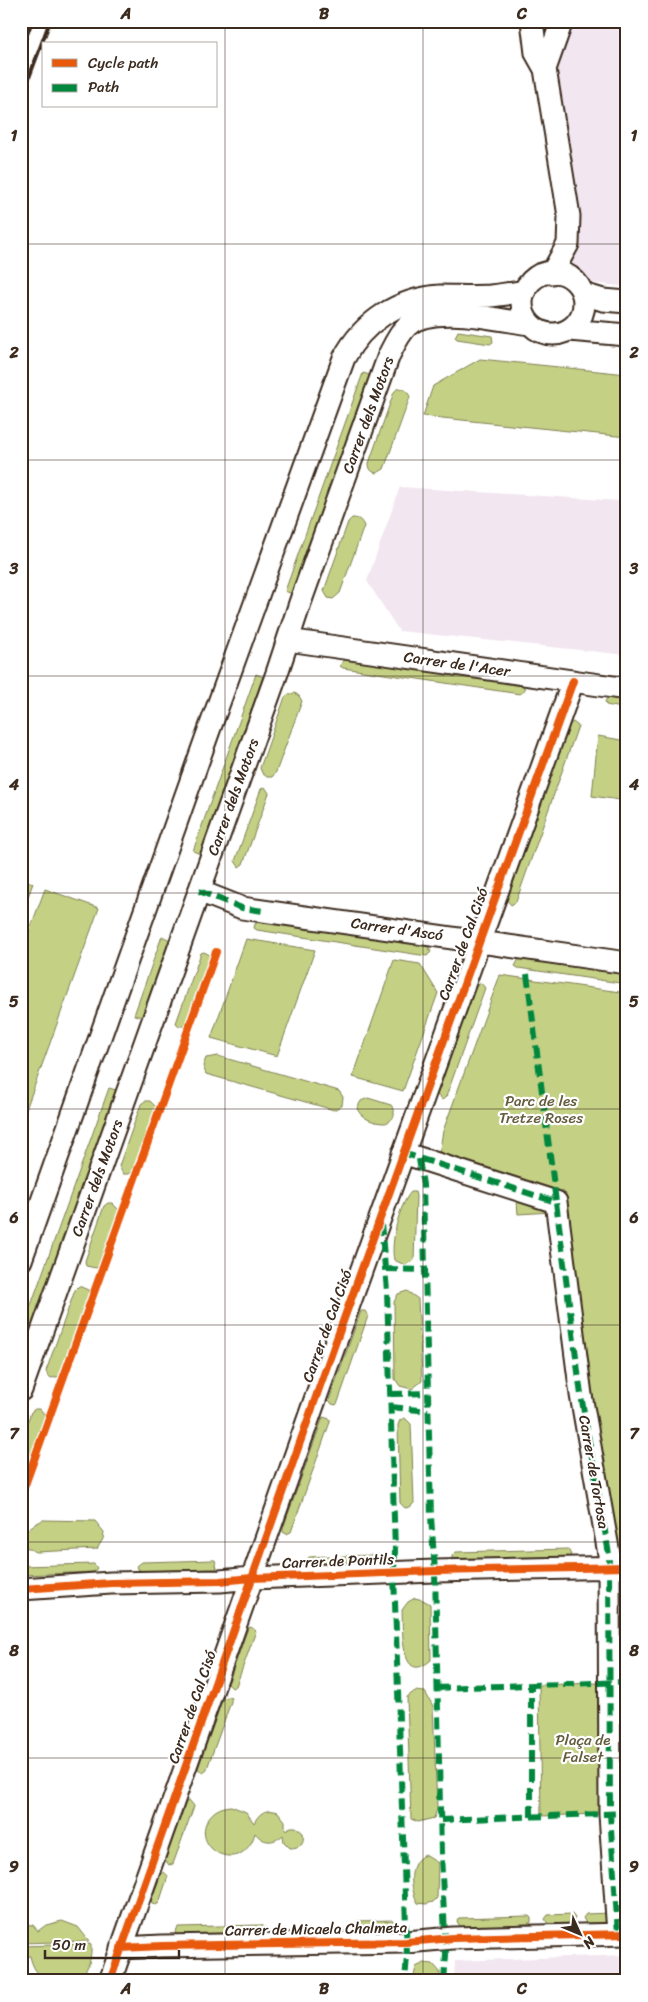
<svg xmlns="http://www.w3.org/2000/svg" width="648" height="2002" font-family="Sriracha,sans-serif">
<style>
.built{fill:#f2e6f0}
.green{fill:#c4d185;stroke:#807e52}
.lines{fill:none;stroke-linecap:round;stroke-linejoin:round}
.minor-casing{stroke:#3b2a1e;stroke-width:25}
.minor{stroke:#fff;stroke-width:21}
.rail{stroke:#3b2a1e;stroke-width:4}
.quiet{stroke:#00873e;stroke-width:6;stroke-dasharray:12 6;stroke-linecap:butt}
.cycleway-casing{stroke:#fff;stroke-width:11}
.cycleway{stroke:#e8590c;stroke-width:8}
.grid{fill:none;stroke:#3b2a1e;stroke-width:1;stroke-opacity:0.55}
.labels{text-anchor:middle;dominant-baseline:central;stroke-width:4.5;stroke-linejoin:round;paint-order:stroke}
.street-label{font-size:15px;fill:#3b2a1e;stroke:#fff}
.park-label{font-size:15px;fill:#645c3d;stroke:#fff}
.neatline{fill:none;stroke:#3b2a1e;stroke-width:2}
.grid-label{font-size:16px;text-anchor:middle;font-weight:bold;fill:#3b2a1e}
</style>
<rect width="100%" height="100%" fill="#fff"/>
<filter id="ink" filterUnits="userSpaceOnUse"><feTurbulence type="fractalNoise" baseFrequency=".02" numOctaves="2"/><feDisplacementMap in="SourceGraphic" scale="10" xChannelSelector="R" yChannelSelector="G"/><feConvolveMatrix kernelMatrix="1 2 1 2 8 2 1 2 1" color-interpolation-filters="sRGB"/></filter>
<g filter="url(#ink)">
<!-- built -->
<path class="built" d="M 563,21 L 627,21 L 627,287 L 574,281 L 563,177 L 545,69 Z
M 627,484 L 627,655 L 399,631 L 367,581 L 400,487 L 620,501 Z
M 627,1955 L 627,1981 L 454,1981 L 455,1961 Z"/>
<!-- green -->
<path class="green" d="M 458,331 L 492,336 L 493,342 L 490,344 L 457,339 L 455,337 Z
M 480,359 L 627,374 L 627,437 L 423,416 L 433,386 Z
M 363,373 L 370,375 L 292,594 L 285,591 Z
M 398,388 C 405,389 407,390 410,397 L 384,469 L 377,473 C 371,472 369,469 369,463 L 394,392 Z
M 352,518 C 359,518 361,520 364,526 L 340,593 L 333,599 L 328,598 L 324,591 L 348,522 Z
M 344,659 L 523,685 L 525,689 L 523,692 L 520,694 L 343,668 L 340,666 Z
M 256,674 L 263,677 L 200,854 L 193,851 Z
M 295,693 L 299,696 L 302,701 L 276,772 L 272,777 L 267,777 L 262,773 L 260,768 L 285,697 L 289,694 Z
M 608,698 L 627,701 L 627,709 L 606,705 L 605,701 Z
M 573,722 L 578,726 L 516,902 L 511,905 L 507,900 L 570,724 Z
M 598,736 L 627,741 L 627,801 L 592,796 Z
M 265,787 L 269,793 L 243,864 L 239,867 L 235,861 L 261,789 Z
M 21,879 L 33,883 L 21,916 Z
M 45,889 L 99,908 L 21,1123 L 21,953 Z
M 259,921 L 428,946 L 431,952 L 427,956 L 257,930 L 254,928 L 255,924 Z
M 162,936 L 170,940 L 142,1017 L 134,1015 Z
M 246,939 L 315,950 L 277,1056 L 211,1038 Z
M 204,952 L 210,955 L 185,1026 L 179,1026 L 176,1023 L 201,953 Z
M 519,959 L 627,975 L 627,984 L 518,968 L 515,966 Z
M 394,960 L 420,964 L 438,993 L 403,1091 L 353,1077 Z
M 500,975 L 627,993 L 627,1549 L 598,1550 L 551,1212 L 518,1214 L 516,1191 L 439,1154 L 443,1131 Z
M 481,983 L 485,988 L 446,1097 L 442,1100 L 437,1095 L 476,986 Z
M 218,1056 L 339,1091 L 343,1097 L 342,1105 L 334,1110 L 206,1074 L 203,1066 L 206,1058 Z
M 109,1088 L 116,1090 L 21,1357 L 21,1333 Z
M 368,1098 L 391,1105 L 394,1109 L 394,1116 C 392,1119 389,1123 384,1123 C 374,1123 360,1118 357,1108 L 361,1101 Z
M 145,1101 L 150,1101 L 156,1107 L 133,1171 L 129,1174 L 123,1174 L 119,1166 L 141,1104 Z
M 411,1192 L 415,1192 L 416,1196 L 414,1260 L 405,1265 L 394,1260 C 390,1243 399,1205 411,1192 Z
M 108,1203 L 112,1203 L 119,1210 L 100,1265 L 96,1268 L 86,1266 L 85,1261 L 104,1206 Z
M 79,1286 L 88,1290 L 89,1294 L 60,1376 L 52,1378 L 48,1376 L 46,1371 L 75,1290 Z
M 407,1291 L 418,1299 L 422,1381 L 412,1389 L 400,1386 L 395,1379 L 394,1302 L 398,1294 Z
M 361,1311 L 365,1311 L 368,1316 L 338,1402 L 336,1405 L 332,1404 L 329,1400 Z
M 35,1409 L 40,1409 L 46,1416 L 27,1471 L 21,1474 L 21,1440 L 31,1412 Z
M 323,1417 L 330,1419 L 330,1422 L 291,1532 L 286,1534 L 283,1532 L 283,1528 Z
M 405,1418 L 411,1424 L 414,1503 L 410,1507 L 405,1508 L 400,1503 L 398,1425 L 400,1420 Z
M 43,1520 L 95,1521 L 104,1532 L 103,1539 L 97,1549 L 36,1552 L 26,1547 C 23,1529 29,1527 43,1520 Z
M 568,1549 L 571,1555 L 568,1558 L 455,1561 L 452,1559 L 452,1556 L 456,1552 Z
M 380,1555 L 382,1561 L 379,1564 L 341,1564 L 338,1559 L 341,1556 Z
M 329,1556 L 333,1560 L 330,1565 L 309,1566 L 306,1562 L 309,1557 Z
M 215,1560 L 217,1569 L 213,1569 L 142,1571 L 138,1569 L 137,1566 L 142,1562 Z
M 94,1564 L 97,1568 L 94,1572 L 21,1575 L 21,1566 Z
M 415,1598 L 423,1600 L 430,1604 L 431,1660 C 399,1688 403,1626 402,1610 L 408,1602 Z
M 251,1627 L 256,1631 L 236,1686 L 232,1688 L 228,1684 L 248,1628 Z
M 627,1682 L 627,1813 L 541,1816 L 539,1685 Z
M 415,1691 L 425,1692 L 433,1706 L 437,1809 L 434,1818 L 418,1822 L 411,1819 L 407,1697 Z
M 228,1697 L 231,1698 L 231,1702 L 206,1771 L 202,1773 L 198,1768 L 223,1698 Z
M 190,1801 L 194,1806 L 173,1864 L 169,1865 L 165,1860 L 186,1802 Z
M 231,1806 L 246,1812 L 254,1823 C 259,1813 266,1808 278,1812 L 285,1821 L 285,1830 L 291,1827 L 296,1827 L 303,1833 C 305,1843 300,1848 290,1848 L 284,1842 L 283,1835 C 273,1844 263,1843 255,1833 C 243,1877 190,1850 208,1819 C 214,1810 221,1807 231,1806 Z
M 425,1855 L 438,1863 L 437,1898 L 433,1902 L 426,1904 L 418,1903 C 410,1890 407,1861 425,1855 Z
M 164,1872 L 168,1876 L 159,1903 L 156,1905 L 152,1904 L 151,1901 L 161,1874 Z
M 610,1913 L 610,1923 L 586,1923 L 583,1918 L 586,1914 Z
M 572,1914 L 575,1918 L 572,1923 L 548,1924 L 545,1919 L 548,1915 Z
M 529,1916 L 531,1918 L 531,1922 L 528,1924 L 460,1927 L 457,1921 L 459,1918 Z
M 393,1920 L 396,1924 L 392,1929 L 357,1930 L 354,1924 L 357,1921 Z
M 62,1921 L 78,1927 L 89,1941 L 21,1943 L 21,1924 L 33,1925 L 38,1931 L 46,1925 Z
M 262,1925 L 266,1929 L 262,1934 L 179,1936 L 175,1933 L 178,1927 Z
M 91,1944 C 92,1967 84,1981 61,1981 C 43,1981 34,1974 30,1956 L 21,1957 L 21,1946 Z
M 424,1963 L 433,1964 L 440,1972 L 440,1981 L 413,1981 L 416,1967 Z"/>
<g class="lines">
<defs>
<path id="minor" d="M 532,21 L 536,53 L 545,69 L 569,216 L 568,244 L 552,273
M 545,69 L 562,21
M522 303a31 31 0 1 1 62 0a31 31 0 1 1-62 0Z
M 583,294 L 603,300 L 627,302
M 569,330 L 627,335
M 288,640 L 627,689
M 199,891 L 242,908 L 627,963
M 403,1153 L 556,1202 L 581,1395 L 609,1554 L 610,1814 L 618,1934
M 21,1260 L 208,733 L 344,358 C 363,322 398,299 440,296 C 457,296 473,297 490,296 C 502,295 513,293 525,291
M 21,1390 L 277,673 L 300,603 L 389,355 C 394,345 399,334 407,326 C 431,303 499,320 530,324
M 21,1589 L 111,1583 L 220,1581 L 252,1578 L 435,1571 L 627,1567
M 121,1948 L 162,1946 L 406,1942 L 453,1938 L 627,1934
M 110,1981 L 322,1380 L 573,681"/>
</defs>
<!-- minor casing -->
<use href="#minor" class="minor-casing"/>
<!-- minor -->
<use href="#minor" class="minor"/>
<!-- rail -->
<path class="rail" d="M 21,50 L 32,21
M 21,99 L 50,21"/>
<!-- quiet -->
<path class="quiet" d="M 199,891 L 242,908 L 264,911
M 527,974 L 556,1202
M 403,1153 L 556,1202 L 581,1395 L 609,1554 L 610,1814 L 618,1934
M 419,1159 L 423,1185 L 431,1517 L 435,1571 L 441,1854 L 446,1955 L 444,1981
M 381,1223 L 387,1291 L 395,1551 L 394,1573 L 407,1956 L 405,1981
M 386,1269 L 424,1270
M 391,1394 L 427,1393
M 391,1407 L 428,1411
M 437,1688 L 627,1682
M 531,1817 L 531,1685
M 441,1820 L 627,1813"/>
<defs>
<path id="cycleway" d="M 21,1496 L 216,952
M 21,1589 L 111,1583 L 220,1581 L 252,1578 L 435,1571 L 627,1567
M 121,1948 L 162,1946 L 406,1942 L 453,1938 L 627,1934
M 110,1981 L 322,1380 L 573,681"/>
</defs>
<!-- cycleway casing -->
<use href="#cycleway" class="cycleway-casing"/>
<!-- cycleway -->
<use href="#cycleway" class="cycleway"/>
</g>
</g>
<!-- grid -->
<path class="grid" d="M 225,21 L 225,1981M 423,21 L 423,1981M 21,244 L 627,244M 21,460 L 627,460M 21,676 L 627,676M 21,893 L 627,893M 21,1109 L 627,1109M 21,1325 L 627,1325M 21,1542 L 627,1542M 21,1758 L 627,1758"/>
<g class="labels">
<!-- street labels -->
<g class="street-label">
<text transform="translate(368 415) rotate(-70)">Carrer dels Motors</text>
<text transform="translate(457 664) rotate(8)">Carrer de l'Acer</text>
<text transform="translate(233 797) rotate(-70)">Carrer dels Motors</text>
<text transform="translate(397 929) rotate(8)">Carrer d'Ascó</text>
<text transform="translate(463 944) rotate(-70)">Carrer de Cal Cisó</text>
<text transform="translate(97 1178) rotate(-70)">Carrer dels Motors</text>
<text transform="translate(327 1326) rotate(-70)">Carrer de Cal Cisó</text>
<text transform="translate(594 1472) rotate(80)">Carrer de Tortosa</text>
<text transform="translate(338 1561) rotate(-2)">Carrer de Pontils</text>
<text transform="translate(192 1707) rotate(-71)">Carrer de Cal Cisó</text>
<text transform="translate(316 1929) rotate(-1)">Carrer de Micaela Chalmeta</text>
</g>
<!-- park labels -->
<g class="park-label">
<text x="541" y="1101">Parc de les<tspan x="541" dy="17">Tretze Roses</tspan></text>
<text x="583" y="1740">Plaça de<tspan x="583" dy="17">Falset</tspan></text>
</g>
</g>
<!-- margin -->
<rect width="648" height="2002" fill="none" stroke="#fff" stroke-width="55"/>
<!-- legend -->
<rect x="42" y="42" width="175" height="65" fill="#ffffff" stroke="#b1aaa5"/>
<rect x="52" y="59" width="25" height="8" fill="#e8590c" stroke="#b1aaa5"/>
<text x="88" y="68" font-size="15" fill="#3b2a1e">Cycle path</text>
<rect x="52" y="84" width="25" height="8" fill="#00873e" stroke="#b1aaa5"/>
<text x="88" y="92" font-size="15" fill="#3b2a1e">Path</text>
<!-- north arrow -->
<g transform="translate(580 1934) rotate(134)" stroke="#ffffff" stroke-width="4" paint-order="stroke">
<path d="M0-4L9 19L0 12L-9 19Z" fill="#3b2a1e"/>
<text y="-8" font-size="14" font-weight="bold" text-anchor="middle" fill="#3b2a1e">N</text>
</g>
<!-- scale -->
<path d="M45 1950v8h134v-8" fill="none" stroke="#3b2a1e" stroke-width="2.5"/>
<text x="52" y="1950" font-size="15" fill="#3b2a1e" stroke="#ffffff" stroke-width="4" paint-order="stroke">50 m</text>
<rect x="28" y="28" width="592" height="1946" class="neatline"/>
<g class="grid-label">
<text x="126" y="19">A</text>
<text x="324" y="19">B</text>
<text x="522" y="19">C</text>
<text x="14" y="141">1</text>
<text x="634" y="141">1</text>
<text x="14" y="358">2</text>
<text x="634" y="358">2</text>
<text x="14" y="574">3</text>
<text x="634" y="574">3</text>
<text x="14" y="790">4</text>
<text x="634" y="790">4</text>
<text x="14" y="1007">5</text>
<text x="634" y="1007">5</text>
<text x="14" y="1223">6</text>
<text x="634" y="1223">6</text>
<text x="14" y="1439">7</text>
<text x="634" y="1439">7</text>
<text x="14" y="1656">8</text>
<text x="634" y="1656">8</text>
<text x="14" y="1872">9</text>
<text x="634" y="1872">9</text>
<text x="126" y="1994">A</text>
<text x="324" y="1994">B</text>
<text x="522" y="1994">C</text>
</g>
</svg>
